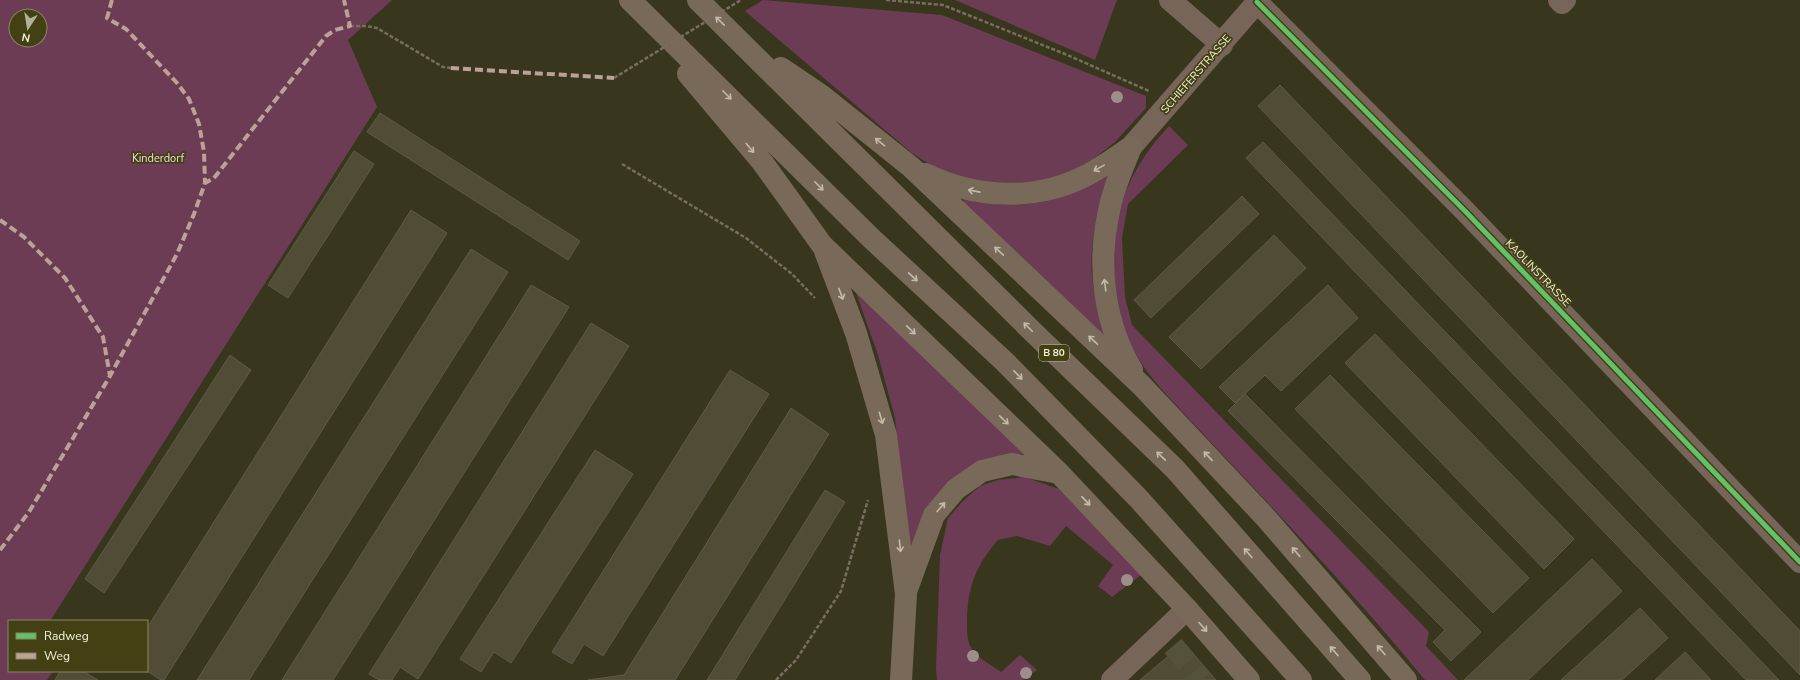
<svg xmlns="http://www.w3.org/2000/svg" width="1800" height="680" font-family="'Nunito Sans',sans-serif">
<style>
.green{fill:#6b3c54;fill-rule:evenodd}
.building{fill:#514c35;stroke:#5e5a47}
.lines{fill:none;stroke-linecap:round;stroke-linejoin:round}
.minor-tunnel{stroke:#54533a;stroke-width:22;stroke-dasharray:22 11;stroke-linecap:butt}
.path{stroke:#796d60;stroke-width:2.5;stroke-dasharray:4 2;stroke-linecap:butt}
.minor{stroke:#776559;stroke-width:22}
.highway{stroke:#796959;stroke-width:22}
.path-bridge{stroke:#796d60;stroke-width:2.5;stroke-dasharray:4 2;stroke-linecap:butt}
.quiet{stroke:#bda197;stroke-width:4;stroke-dasharray:8 4;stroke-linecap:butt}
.cycleway-casing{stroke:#434014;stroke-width:8}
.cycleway{stroke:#61c268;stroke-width:5}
.tree{fill:#9d8e8a}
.oneway{stroke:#c2bca7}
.labels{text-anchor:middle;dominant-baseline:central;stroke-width:3.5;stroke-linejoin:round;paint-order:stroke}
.shield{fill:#434014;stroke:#bebd9f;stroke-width:1}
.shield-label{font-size:10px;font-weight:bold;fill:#f3f3db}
.street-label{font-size:11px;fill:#f3f3db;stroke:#434014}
.park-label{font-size:11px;fill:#f0d6e3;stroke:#434014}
</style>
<rect width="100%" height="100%" fill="#38371e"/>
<!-- green -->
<path class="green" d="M 0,0 L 392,0 L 348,40 L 377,107 L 50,621 L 9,621 L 9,671 L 53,671 L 47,680 L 0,680 ZM 16,16 L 40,16 L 40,40 L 16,40 Z
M 763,0 L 942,15 L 1146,96 L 1146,108 L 1115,142 L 1093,159 L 1072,171 L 1050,180 L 995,185 L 940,171 L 912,153 L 745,11 Z
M 955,0 L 1117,0 L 1095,60 Z
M 1169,126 L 1188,145 L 1128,204 L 1122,238 L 1125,297 L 1132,325 L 1429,632 L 1426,646 L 1458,680 L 1425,680 C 1375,619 1322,561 1268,503 C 1242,475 1216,448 1190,420 C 1170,398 1148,377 1134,351 C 1122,330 1117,306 1115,282 C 1114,273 1112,264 1112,255 C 1115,204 1134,163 1169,126 Z
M 1110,173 C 1099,206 1089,240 1092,276 C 1094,295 1100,314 1105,333 L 1100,337 L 962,203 L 965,199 C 1019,212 1063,203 1110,173 Z
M 855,290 L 1026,454 L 1011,454 L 980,462 L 917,548 L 909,549 L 895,418 L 878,355 Z
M 1025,477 L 1059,489 L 1141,575 L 1112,597 L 1098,586 L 1113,565 L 1066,526 L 1050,546 L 1017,536 L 998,540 C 975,566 967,589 967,623 C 967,633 967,644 974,652 C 981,660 993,666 1001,672 L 1020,655 L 1037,670 L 1023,680 L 937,680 L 936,668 L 940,555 L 948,518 L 962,502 L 980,486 L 998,480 Z"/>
<!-- building -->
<path class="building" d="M 1280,85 L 1800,631 L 1800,675 L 1258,106 Z
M 380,113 L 580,241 L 568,260 L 367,132 Z
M 1263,142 L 1779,680 L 1746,680 L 1246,158 Z
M 354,151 L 374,164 L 288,298 L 268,285 Z
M 1242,196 L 1259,214 L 1151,318 L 1134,300 Z
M 411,210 L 447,233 L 164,680 L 161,680 L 147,671 L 147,628 Z
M 1274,235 L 1306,268 L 1201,369 L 1169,337 Z
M 471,249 L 508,272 L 249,680 L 197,680 Z
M 531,285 L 569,307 L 333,680 L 282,680 Z
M 1328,285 L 1358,318 L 1281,391 L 1265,375 L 1235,403 L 1219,387 Z
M 591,323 L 629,346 L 418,679 L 400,667 L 392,680 L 379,680 L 369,674 Z
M 1375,334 L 1574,539 L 1544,569 L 1345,363 Z
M 230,355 L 251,370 L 104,593 L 85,579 Z
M 730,370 L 769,394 L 603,656 L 584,644 L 572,664 L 552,652 Z
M 1330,375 L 1529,578 L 1493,613 L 1295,409 Z
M 1245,394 L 1481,632 L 1451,661 L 1433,642 L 1445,630 L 1228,411 Z
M 791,408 L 829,434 L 675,680 L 588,680 L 624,675 Z
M 595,450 L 633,474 L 511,663 L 494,652 L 481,672 L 460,659 Z
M 825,490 L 845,502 L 735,680 L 707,680 Z
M 1592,559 L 1622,591 L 1528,680 L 1464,680 Z
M 1640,608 L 1668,638 L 1622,680 L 1561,680 Z
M 1184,643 L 1216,680 L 1140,680 Z
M 1685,652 L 1711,680 L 1655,680 Z
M 60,671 L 83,671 L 98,680 L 55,680 Z"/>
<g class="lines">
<!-- minor-tunnel -->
<path class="minor-tunnel" d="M 1173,646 L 1202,680"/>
<!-- path -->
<path class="path" d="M 886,0 L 943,5 L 1065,54 L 1149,91
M 350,26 L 366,26 L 377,28 L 443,67 L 451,68
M 622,164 L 746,238 L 792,274 L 815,298
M 776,680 L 796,660 L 841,591 L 868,500"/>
<!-- minor -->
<path class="minor" d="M 1170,0 L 1222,45
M 1559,0 L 1562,3 L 1565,0
M 1257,2 L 1465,211 L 1800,562
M 1131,147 L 1259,0
M 1112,680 L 1187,609"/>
<!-- highway -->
<path class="highway" d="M 630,0 L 872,239 L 1005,362 L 1138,498 L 1301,680
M 698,0 L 1033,332 L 1175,469 L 1360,680
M 781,68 L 821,95 L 911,167 L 1142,386 L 1266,518 L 1406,680
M 688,74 L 763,163 L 822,245 L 1059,473 L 1187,609 L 1249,680
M 1131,147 C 1122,170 1112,192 1108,216 C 1097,268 1105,325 1132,370
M 925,174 C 975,198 1034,202 1085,176 C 1101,168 1116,157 1131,147
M 825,251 L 856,333 L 886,435 L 906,594 L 901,680
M 907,589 L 934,515 L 956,489 L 982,471 L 1012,464 L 1059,473"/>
<!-- path-bridge -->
<path class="path-bridge" d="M 614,78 L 741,0"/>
<!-- quiet -->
<path class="quiet" d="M 112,0 L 107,18 L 126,29 L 177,83 L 189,99 L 199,124 L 204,152 L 205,183
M 451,68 L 614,78
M 0,220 L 24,237 L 65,278 L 103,337 L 110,376
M 0,550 L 29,512 L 110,376 L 177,254 L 194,214 L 205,183 L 214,178 L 326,36 L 335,30 L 350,26 L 344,0"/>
<defs>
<path id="cycleway" d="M 1257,2 L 1465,211 L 1800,562"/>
</defs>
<!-- cycleway casing -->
<use href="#cycleway" class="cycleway-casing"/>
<!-- cycleway -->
<use href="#cycleway" class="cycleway"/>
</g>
<!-- trees -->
<g class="tree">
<circle cx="1117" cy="97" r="6"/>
<circle cx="1127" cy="580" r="6"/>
<circle cx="973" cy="656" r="6"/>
<circle cx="1026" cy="673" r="6"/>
</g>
<!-- one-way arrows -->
<defs><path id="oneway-shaft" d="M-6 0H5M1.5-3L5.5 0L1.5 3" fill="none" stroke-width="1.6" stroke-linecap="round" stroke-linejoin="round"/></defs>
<g class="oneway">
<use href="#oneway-shaft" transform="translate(720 21) rotate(-136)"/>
<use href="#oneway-shaft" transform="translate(727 95) rotate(45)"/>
<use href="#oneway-shaft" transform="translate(880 142) rotate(-141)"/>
<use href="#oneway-shaft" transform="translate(750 148) rotate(50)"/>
<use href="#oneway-shaft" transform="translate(1099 168) rotate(151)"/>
<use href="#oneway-shaft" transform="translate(819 186) rotate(45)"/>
<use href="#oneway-shaft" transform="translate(974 191) rotate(-169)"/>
<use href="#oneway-shaft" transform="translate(999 251) rotate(-137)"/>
<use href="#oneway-shaft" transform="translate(913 277) rotate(43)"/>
<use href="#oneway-shaft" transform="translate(1105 285) rotate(-98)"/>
<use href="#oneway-shaft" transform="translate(841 294) rotate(69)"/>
<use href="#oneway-shaft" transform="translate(1028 327) rotate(-135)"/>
<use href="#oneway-shaft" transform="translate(911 330) rotate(44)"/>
<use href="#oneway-shaft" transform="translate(1093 340) rotate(-137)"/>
<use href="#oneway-shaft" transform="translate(1018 375) rotate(45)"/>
<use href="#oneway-shaft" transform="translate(881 418) rotate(74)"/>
<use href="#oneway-shaft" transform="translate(1004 420) rotate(44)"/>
<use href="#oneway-shaft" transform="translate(1161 456) rotate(-136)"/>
<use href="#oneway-shaft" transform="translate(1208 456) rotate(-133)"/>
<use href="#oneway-shaft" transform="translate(1086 501) rotate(47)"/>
<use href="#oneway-shaft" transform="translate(941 507) rotate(-50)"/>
<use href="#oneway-shaft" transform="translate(900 546) rotate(83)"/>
<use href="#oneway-shaft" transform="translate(1296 552) rotate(-131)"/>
<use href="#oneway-shaft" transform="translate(1248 553) rotate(-131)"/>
<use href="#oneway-shaft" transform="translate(1203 627) rotate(49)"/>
<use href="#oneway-shaft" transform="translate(1381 650) rotate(-131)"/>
<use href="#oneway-shaft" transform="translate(1334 651) rotate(-131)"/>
</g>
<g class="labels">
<!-- shield labels -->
<rect class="shield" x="1039" y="345" width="30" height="16" rx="3"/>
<g class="shield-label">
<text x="1054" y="353">B 80</text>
</g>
<!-- street labels -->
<g class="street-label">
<text transform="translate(1196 74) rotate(-49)">SCHIEFERSTRASSE</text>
<text transform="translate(1538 273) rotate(46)">KAOLINSTRASSE</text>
</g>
<!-- park labels -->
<g class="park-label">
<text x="158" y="158">Kinderdorf</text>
</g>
</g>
<!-- legend -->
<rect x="8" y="620" width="140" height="52" fill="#434014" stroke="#898864"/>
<rect x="16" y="633" width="20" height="6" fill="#61c268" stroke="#898864"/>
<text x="44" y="640" font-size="12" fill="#f3f3db">Radweg</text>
<rect x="16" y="653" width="20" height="6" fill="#bda197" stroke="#898864"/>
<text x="44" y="660" font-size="12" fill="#f3f3db">Weg</text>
<!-- north arrow -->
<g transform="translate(28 28) rotate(192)"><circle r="19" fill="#434014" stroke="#898864"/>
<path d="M0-3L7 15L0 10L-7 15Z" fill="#b2b199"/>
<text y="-6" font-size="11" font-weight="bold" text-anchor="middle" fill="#f3f3db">N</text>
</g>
</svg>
